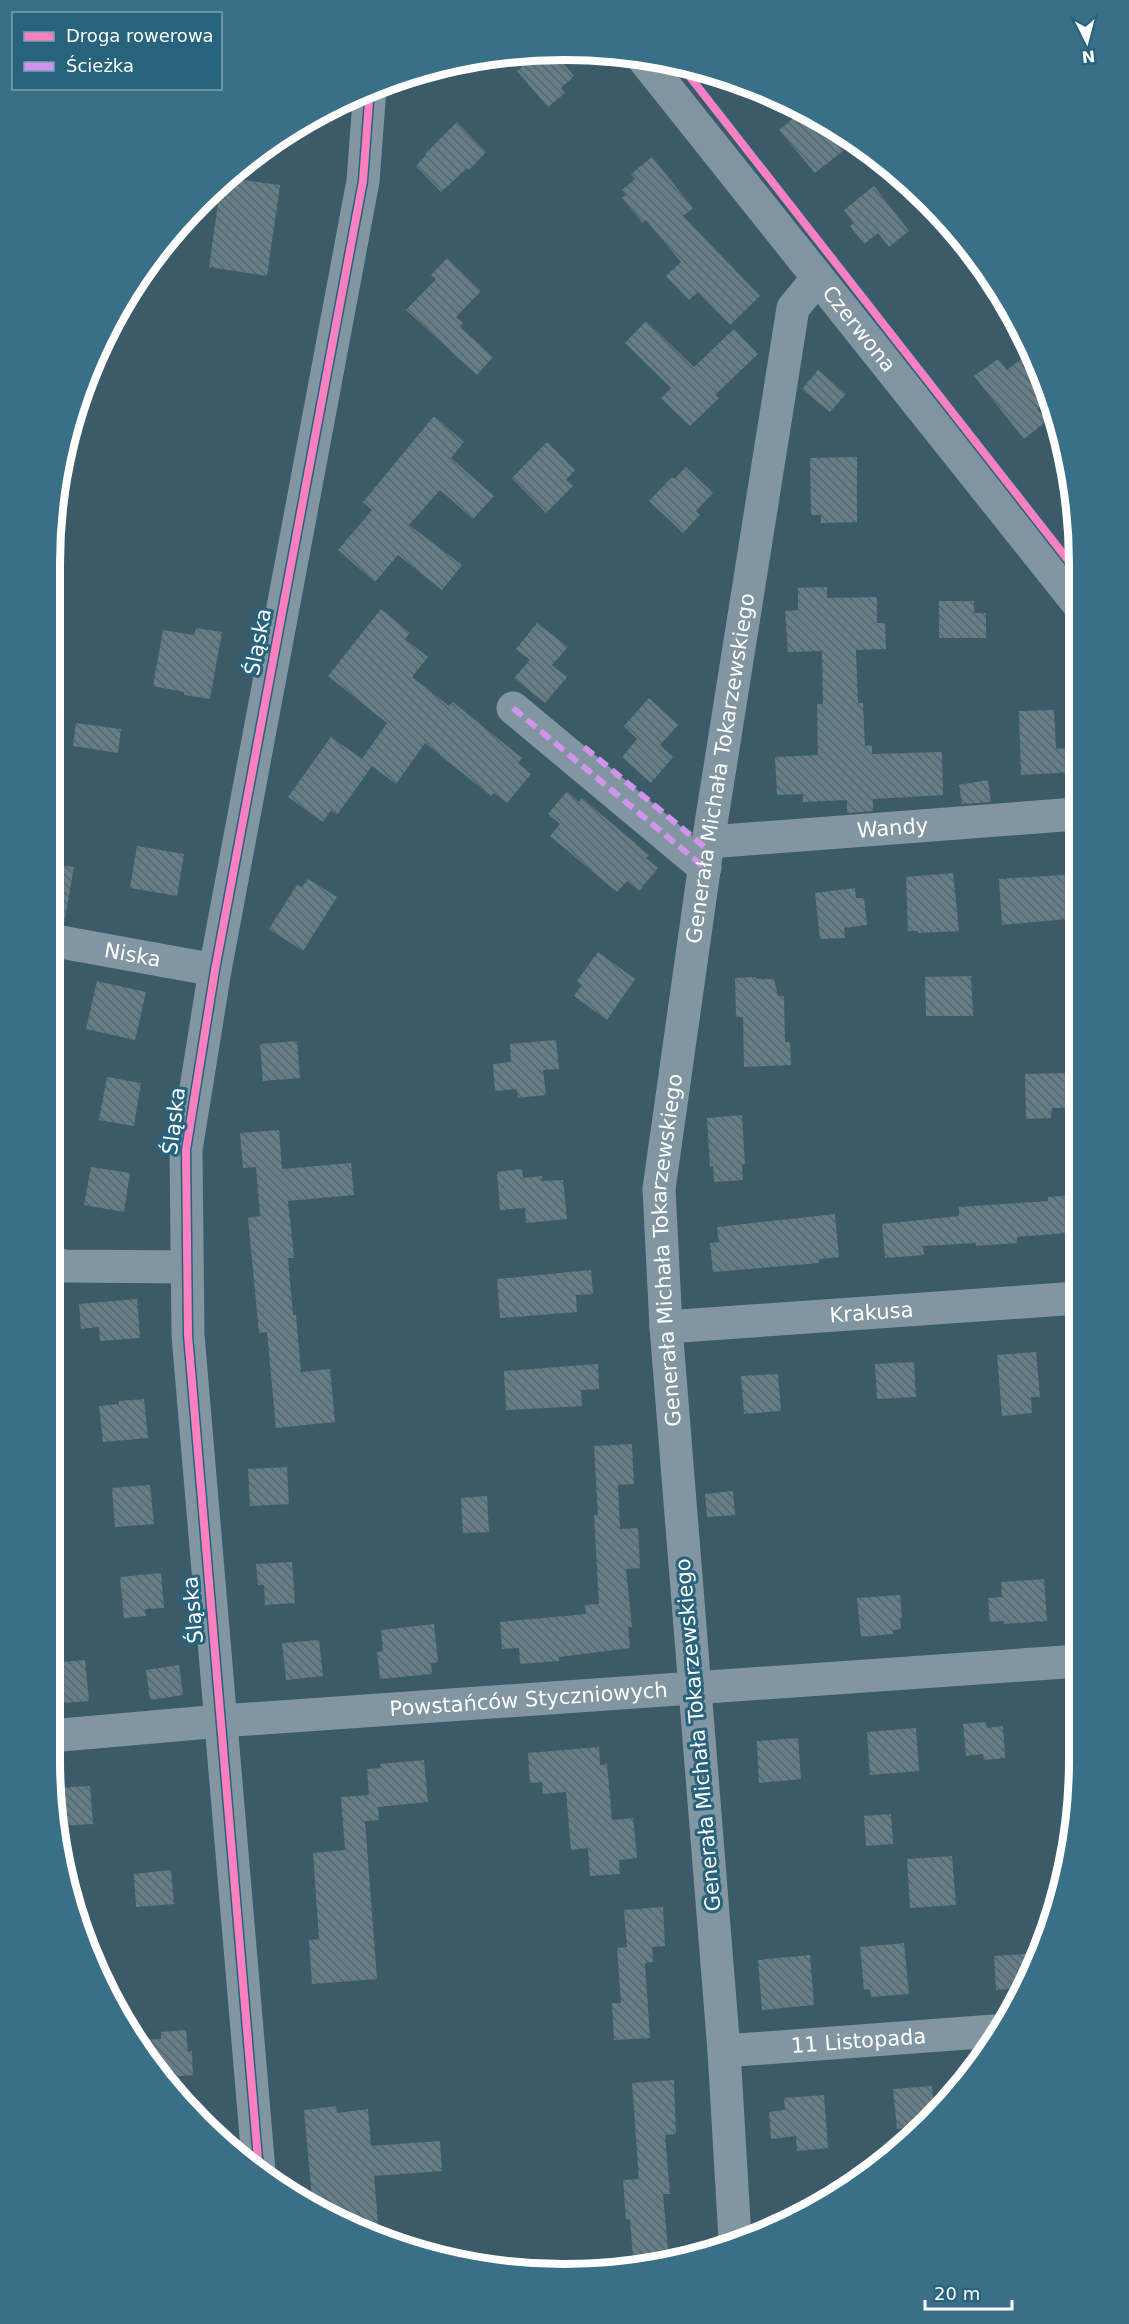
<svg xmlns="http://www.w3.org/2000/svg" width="1129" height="2324" font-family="'DejaVu Sans',sans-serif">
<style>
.building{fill:url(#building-back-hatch)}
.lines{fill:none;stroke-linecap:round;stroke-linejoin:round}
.minor{stroke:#8196a0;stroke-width:33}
.major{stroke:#80959f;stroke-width:33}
.quiet{stroke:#d193ec;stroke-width:6;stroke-dasharray:12 6;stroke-linecap:butt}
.cycleway-casing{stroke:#28637d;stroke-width:11}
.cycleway{stroke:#ff80c0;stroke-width:8}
.labels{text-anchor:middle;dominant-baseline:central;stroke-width:6;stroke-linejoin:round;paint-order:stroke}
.street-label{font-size:21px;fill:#fff;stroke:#28637d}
.rim{fill:none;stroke:#fff;stroke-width:8}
</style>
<defs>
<pattern id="building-back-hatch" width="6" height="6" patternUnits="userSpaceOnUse" patternTransform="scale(1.5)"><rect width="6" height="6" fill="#657d87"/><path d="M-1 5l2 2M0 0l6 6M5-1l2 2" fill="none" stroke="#58646a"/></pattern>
</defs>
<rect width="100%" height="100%" fill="#3c5b69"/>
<!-- building -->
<path class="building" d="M 553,51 L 574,76 L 561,88 L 565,93 L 548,107 L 517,71 L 540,52 Z
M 801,112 L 824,124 L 844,150 L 815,173 L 779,130 Z
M 457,122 L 486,152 L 469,170 L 467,168 L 441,192 L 416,166 L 426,155 L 425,154 Z
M 652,157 L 693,208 L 683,216 L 760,296 L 730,325 L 698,292 L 689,300 L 666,276 L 681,262 L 646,220 L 643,223 L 622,198 L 626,195 L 622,190 L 635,179 L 631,174 Z
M 228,178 L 280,185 L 267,276 L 209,267 L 221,183 Z
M 874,186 L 909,231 L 889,247 L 878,233 L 864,244 L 850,226 L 854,223 L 844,210 Z
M 447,258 L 481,291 L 456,317 L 463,323 L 460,327 L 493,357 L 477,375 L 406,310 L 436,279 L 431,275 Z
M 646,321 L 694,367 L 734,329 L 758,354 L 715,395 L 719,398 L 690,426 L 661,398 L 671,388 L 625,343 Z
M 1024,357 L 1045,383 L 1049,400 L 1037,409 L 1047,421 L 1024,439 L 974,376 L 998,359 L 1007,370 Z
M 818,370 L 846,394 L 830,412 L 802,389 Z
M 434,416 L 464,442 L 451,458 L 494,496 L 473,519 L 440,490 L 409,525 L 462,565 L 442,590 L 398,555 L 375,582 L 338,550 L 372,510 L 363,502 Z
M 547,442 L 575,470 L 566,480 L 573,486 L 546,513 L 512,478 Z
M 857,457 L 857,522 L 821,523 L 821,515 L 811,515 L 810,458 Z
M 686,467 L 713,493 L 696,511 L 700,515 L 683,533 L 649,501 L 672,477 L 674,479 Z
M 827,587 L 827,598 L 877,597 L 877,623 L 885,623 L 886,649 L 856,650 L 858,703 L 863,703 L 865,746 L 872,745 L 872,754 L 942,752 L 943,795 L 873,799 L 873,811 L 847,813 L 847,800 L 803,802 L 803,794 L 777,795 L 775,757 L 818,755 L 817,704 L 823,704 L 822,651 L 788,652 L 785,611 L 798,610 L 798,588 Z
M 939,601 L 974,601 L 974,613 L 986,613 L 986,638 L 939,638 Z
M 381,609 L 410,633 L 405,639 L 428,657 L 412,677 L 449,706 L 453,702 L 522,758 L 518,763 L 531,774 L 507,803 L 494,793 L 491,796 L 425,743 L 396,784 L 372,766 L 337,815 L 331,810 L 323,822 L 288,797 L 331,737 L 362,759 L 387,723 L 328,676 Z
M 537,623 L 568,647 L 552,665 L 567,677 L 545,703 L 514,678 L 530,660 L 516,649 Z
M 196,628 L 222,632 L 210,699 L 184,695 L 184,692 L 153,686 L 163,630 L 194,635 Z
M 649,698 L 678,725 L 660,745 L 673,757 L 651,783 L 622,757 L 637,739 L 624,726 Z
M 1054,710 L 1056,749 L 1076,747 L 1076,772 L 1021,775 L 1019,711 Z
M 76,723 L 121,729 L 118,753 L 73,746 Z
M 988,780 L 991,802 L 962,804 L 959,785 Z
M 567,791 L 579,802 L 582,798 L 649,855 L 646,858 L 658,868 L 639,891 L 627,881 L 617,892 L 550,836 L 560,824 L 548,814 Z
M 137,846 L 184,854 L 177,896 L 130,888 Z
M 50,863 L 74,867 L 64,923 L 50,922 Z
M 953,873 L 959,931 L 918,933 L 918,931 L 908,931 L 906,877 Z
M 1076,874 L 1077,918 L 1002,925 L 999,879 Z
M 308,879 L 337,897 L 303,951 L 269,929 L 297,885 L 302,887 Z
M 855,888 L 856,898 L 864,898 L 867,925 L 844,928 L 845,938 L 820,939 L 815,893 Z
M 598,952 L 635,979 L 607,1020 L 574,996 L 582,985 L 577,981 Z
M 971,976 L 973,1016 L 926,1016 L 925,977 Z
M 756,977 L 756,979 L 774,979 L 778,996 L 784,996 L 785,1042 L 790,1042 L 791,1065 L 744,1067 L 743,1017 L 736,1017 L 735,978 Z
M 97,981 L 146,992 L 135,1040 L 86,1029 Z
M 556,1040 L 559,1069 L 543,1070 L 546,1095 L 518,1098 L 517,1089 L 495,1091 L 493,1064 L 511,1062 L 510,1044 Z
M 297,1041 L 300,1078 L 263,1081 L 260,1044 Z
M 1067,1073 L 1068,1108 L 1052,1108 L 1051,1118 L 1026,1119 L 1025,1074 Z
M 107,1077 L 141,1083 L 134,1126 L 99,1120 Z
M 742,1115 L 745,1164 L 742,1165 L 743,1180 L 714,1182 L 713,1166 L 710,1167 L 707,1118 Z
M 279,1130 L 282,1169 L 351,1163 L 354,1195 L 288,1201 L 294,1258 L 288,1258 L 293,1315 L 296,1315 L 301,1372 L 330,1369 L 335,1422 L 276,1428 L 267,1332 L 259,1333 L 248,1218 L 260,1216 L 256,1167 L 243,1168 L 240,1133 Z
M 91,1167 L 130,1173 L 124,1212 L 84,1205 Z
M 522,1169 L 523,1178 L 542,1176 L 542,1181 L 563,1180 L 567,1219 L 526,1223 L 525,1208 L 500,1210 L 497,1172 Z
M 1078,1195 L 1078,1232 L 1017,1237 L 1017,1243 L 976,1246 L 976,1243 L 923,1246 L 924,1255 L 885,1258 L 882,1224 L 959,1216 L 959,1207 L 1048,1201 L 1048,1197 Z
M 835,1214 L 839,1257 L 819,1259 L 819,1263 L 713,1272 L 710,1243 L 719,1242 L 717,1227 Z
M 591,1270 L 593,1294 L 576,1295 L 577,1312 L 500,1318 L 497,1279 Z
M 137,1299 L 140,1338 L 100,1341 L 99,1327 L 81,1329 L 79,1304 Z
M 1036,1352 L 1040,1397 L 1031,1397 L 1032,1413 L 1002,1416 L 997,1355 Z
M 914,1362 L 916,1397 L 877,1399 L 875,1364 Z
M 598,1364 L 599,1389 L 581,1390 L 582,1406 L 506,1410 L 504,1371 Z
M 778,1374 L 781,1411 L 744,1414 L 741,1376 Z
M 144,1399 L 148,1438 L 103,1442 L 99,1406 L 119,1404 L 119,1401 Z
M 632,1444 L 634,1484 L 618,1485 L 620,1529 L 638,1528 L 640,1568 L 626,1569 L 632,1627 L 628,1627 L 630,1648 L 559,1657 L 559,1661 L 520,1664 L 519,1648 L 502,1649 L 500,1622 L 586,1614 L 585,1605 L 599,1604 L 594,1515 L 598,1515 L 594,1446 Z
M 287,1467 L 289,1504 L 250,1506 L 248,1469 Z
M 150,1485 L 154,1524 L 115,1527 L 112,1488 Z
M 733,1491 L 735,1515 L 707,1517 L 705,1494 Z
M 487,1496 L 489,1532 L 463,1533 L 461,1498 Z
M 292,1562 L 295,1603 L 265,1605 L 264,1585 L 258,1585 L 256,1564 Z
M 161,1573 L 164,1608 L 145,1609 L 146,1616 L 124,1618 L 120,1577 Z
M 1044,1579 L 1047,1621 L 1004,1624 L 1004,1621 L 990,1622 L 988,1598 L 1002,1597 L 1001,1582 Z
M 900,1595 L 902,1618 L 900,1618 L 901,1629 L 893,1630 L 893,1634 L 861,1637 L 857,1598 Z
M 434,1624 L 438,1662 L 431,1663 L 432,1674 L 380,1679 L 377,1652 L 383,1651 L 381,1630 Z
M 319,1640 L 323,1676 L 286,1680 L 282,1643 Z
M 85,1660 L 89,1701 L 50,1704 L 50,1663 Z
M 179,1665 L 183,1695 L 150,1700 L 146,1670 Z
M 986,1722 L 987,1728 L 1003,1726 L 1005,1758 L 984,1760 L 983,1754 L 966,1756 L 963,1724 Z
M 916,1728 L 919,1771 L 870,1775 L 867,1732 Z
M 798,1738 L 801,1779 L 759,1783 L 757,1741 Z
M 599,1747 L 600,1765 L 607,1764 L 612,1820 L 633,1818 L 637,1858 L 619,1860 L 620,1874 L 590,1876 L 588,1848 L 571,1850 L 566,1792 L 543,1794 L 542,1782 L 530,1783 L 528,1753 Z
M 424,1760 L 428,1802 L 378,1807 L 379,1820 L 365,1821 L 377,1979 L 312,1984 L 309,1940 L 319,1939 L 313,1853 L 345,1850 L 341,1797 L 369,1795 L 367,1769 L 381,1768 L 380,1764 Z
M 90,1786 L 93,1824 L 61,1826 L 54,1788 Z
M 891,1814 L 893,1844 L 866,1846 L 864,1816 Z
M 952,1856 L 956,1905 L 910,1908 L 907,1859 Z
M 171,1870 L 174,1904 L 136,1907 L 134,1874 Z
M 663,1907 L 665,1946 L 652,1947 L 653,1962 L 645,1963 L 650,2038 L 614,2040 L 612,2003 L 621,2003 L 617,1948 L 627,1947 L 624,1910 Z
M 904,1943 L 909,1994 L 871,1997 L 870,1989 L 864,1990 L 860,1947 Z
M 1041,1953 L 1021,1988 L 996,1990 L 994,1956 Z
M 810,1955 L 814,2005 L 762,2010 L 758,1960 Z
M 186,2030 L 188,2052 L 192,2051 L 193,2075 L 160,2078 L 139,2040 L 161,2039 L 161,2032 Z
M 674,2080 L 676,2134 L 665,2135 L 670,2194 L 663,2194 L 669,2259 L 634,2270 L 630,2219 L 626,2220 L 623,2180 L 639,2179 L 632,2083 Z
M 932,2086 L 935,2115 L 922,2126 L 897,2129 L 893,2089 Z
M 824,2095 L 828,2148 L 797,2151 L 796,2136 L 771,2139 L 769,2112 L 785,2110 L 784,2098 Z
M 336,2106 L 337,2113 L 368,2109 L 371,2146 L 440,2141 L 442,2171 L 374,2176 L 379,2233 L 313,2208 L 304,2110 Z"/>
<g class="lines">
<!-- minor -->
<g class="minor">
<path d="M 513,708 L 705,868"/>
<path id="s1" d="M 709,842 L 1076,814"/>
<path id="s2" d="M 50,940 L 215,970"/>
<path d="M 50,1263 L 65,1266 L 187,1267"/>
<path id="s3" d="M 666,1327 L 1078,1298"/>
<path id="s4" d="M 50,1736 L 221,1721 L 1079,1661"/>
<path id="s5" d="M 724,2051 L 994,2031"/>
<path d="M 259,2171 L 188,1335 L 186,1150 L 215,970 L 363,181 L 370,88"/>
<path id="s6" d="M 735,2239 L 724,2051 L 666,1327 L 659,1189 L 707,849 L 793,308 L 818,278"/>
</g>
<!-- major -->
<path class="major" id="s7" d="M 642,57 L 1075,600"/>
<!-- quiet -->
<path class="quiet" d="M 513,708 L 705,868
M 584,747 L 707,849"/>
<defs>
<path id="cycleway" d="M 680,64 L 1075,569
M 259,2171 L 188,1335 L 186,1150 L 215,970 L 363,181 L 370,88"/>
</defs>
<!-- cycleway casing -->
<use href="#cycleway" class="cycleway-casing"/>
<!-- cycleway -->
<use href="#cycleway" class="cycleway"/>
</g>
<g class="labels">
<!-- street labels -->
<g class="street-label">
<text stroke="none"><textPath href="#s7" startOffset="348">Czerwona</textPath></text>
<text transform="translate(258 642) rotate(-79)">Śląska</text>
<text stroke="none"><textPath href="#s6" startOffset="1478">Generała Michała Tokarzewskiego</textPath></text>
<text stroke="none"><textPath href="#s1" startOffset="184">Wandy</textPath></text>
<text stroke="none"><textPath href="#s2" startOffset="84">Niska</textPath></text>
<text transform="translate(174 1121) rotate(-83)">Śląska</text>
<text stroke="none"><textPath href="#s6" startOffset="992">Generała Michała Tokarzewskiego</textPath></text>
<text stroke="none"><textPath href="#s3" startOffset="206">Krakusa</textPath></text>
<text transform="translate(193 1610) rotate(-95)">Śląska</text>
<text stroke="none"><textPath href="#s4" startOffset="480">Powstańców Styczniowych</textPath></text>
<text transform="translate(698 1735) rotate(-95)">Generała Michała Tokarzewskiego</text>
<text stroke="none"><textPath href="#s5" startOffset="135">11 Listopada</textPath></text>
</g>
</g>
<!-- crop -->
<path d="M0 0H1129V2324H0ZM564 60H565A504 504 0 0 1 1069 564V1760A504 504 0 0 1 565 2264H564A504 504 0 0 1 60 1760V564A504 504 0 0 1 564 60Z" fill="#396f87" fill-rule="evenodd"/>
<path class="rim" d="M564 60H565A504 504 0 0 1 1069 564V1760A504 504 0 0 1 565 2264H564A504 504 0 0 1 60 1760V564A504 504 0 0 1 564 60Z"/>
<!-- legend -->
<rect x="12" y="12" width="210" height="78" fill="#28637d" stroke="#7ea1b1" stroke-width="1.5"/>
<rect x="24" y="32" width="30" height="9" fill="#ff80c0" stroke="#7ea1b1" stroke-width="1.5"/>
<text x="66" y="42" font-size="18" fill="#ffffff">Droga rowerowa</text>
<rect x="24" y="62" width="30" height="9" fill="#d193ec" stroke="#7ea1b1" stroke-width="1.5"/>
<text x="66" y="72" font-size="18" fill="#ffffff">Ścieżka</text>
<!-- north arrow -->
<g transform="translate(1087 42) rotate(174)" stroke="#28637d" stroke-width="4.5" paint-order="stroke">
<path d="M0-4.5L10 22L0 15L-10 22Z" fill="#ffffff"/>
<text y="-9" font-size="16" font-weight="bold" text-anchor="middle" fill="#ffffff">N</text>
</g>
<!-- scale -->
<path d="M925 2300v9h87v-9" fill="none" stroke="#ffffff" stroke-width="3"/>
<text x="934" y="2300" font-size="18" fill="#ffffff" stroke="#28637d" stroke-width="4.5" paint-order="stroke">20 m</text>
</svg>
